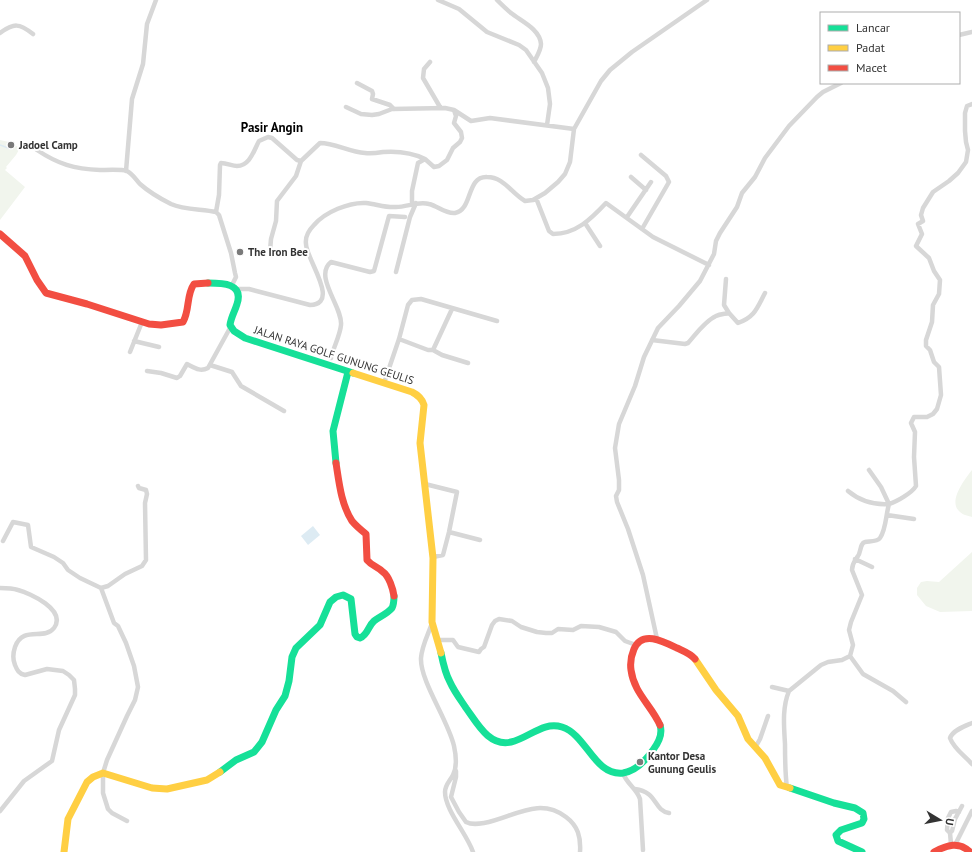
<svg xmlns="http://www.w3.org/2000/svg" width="972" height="852" font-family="'PT Sans',sans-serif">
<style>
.green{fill:#f1f5ed}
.water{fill:#ddebf3}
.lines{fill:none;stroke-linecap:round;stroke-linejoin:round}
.stream{stroke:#ddebf3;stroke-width:1.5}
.street{stroke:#d7d7d7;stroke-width:4.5}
.fast{stroke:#16e098;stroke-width:7}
.slow{stroke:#ffcf43;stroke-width:7}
.jam{stroke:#f24e42;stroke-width:7}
.poi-dot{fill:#7a7a7a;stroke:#fff;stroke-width:1.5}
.labels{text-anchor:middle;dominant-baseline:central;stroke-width:4;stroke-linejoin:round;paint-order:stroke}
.poi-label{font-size:11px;font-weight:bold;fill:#333;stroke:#fff;text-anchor:start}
.street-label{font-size:11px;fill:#333;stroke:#fff}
.quarter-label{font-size:13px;font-weight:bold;fill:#000;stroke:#fff}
</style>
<rect width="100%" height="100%" fill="#fff"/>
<!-- green -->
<path class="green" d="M 0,140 L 9,142 L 20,148 L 16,155 L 6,167 L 7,168 L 5,170 L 25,187 L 0,220 Z
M 972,470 L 972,517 C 969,516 963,515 960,512 C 947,502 965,479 972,470 Z
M 972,552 L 972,611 L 940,612 L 926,606 L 917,595 L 917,588 L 921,582 L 927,581 L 939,582 Z"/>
<!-- water -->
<path class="water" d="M 313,526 L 320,535 L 308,545 L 301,536 Z"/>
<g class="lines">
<!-- stream -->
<path class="stream" d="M 0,145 L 11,149"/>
<!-- street -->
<path class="street" d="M 438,0 L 459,9 L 487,32 L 519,45 L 526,50 L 542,73 L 548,88 L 550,104 L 547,125
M 497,0 C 501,4 506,9 511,13 C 521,21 540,29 541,44 C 541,50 537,56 534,62
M 0,33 C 14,23 19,23 33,34
M 959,35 L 972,32
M 430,62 L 424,69 L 423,78 L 440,107
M 357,83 L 372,91 L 373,94 L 372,99 L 390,105 L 394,109
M 346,107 L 361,114 L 372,115 L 379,114 L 392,109 L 445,108 L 454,110 L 471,121 L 490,118 L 574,129
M 37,150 C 58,164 74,169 100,170 C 106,170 122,169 127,171 C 133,174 136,180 140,184 C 149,192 161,199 171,204 C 184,210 202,209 216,212
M 641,155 L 666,176 L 669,182 L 642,229
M 126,171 L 132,99 L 143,64 L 147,24 L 156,0
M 631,177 L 646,190
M 536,198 L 549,231 L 553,234 C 576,234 591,219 606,203 L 653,237 L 709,265
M 412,205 L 412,191 L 418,163 L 425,159 L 434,167 L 439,166 L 447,160 L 453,148 L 460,142 L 462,138 L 461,132 L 454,123 L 456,116 L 454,110
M 627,217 L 651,182
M 585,223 L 600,246
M 270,251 L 271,239 L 276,221 L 277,201 L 296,176 L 301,161 L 320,143 C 335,143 349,152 365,153 C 371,154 377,153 383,152 C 397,151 413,153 425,159
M 396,272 L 410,217 L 416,203
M 726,279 L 724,305 L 729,313
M 232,285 L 236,277 L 235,273 L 231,253 L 219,215 L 216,212 L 219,195 L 220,165 L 221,163 C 227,163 232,166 237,166 C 250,166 254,150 259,141 L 268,137 L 272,138 L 297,160 L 301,161
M 237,289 L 249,289 L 310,305 C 341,304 306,259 306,244 C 305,237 309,230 314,225 C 325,212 349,202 366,203 C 376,204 386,208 396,207 C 407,207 418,201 429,204 C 438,206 445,214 455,213 C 473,210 466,176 487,177 C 504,177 511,193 525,201 L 533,200 L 545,193 L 558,182 L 565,174 L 570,162 L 574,129 L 601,81 L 610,70 L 632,52 L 707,0
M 399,339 L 428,350 L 433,350 L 452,309
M 652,340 L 685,344 L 688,343 C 696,334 705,321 716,316 C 720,314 725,314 729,313 L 738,323 C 755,317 757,308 765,293
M 134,341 L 159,347
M 433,350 L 442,355 L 468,363
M 130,352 L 142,322
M 331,358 C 333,348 340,336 341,325 C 343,307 313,276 331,262 L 370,272 L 374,271 L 389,216 L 405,217
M 210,365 L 232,372 L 241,386 L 284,411
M 147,371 L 161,373 L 177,378 L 180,376 L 187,364 C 195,368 200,372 208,368 L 230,328
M 384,383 L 399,339 L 408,305 L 412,300 L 421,299 L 497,321
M 425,484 L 457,492 L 449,532 L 443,555 L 433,557
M 848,491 C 860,501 874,505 889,504 L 881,487 L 869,470
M 887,515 L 914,519
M 449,532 L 480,540
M 3,541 L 13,522 L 28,525 L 31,547 L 54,557 L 63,563 L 68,570 L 80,578 L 101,588 L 108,586 L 125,574 L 142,566 L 146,560 L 145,503 L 147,494 L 146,490 L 139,488 L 138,486
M 855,559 L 872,567
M 0,588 C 6,588 12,588 18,590 C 30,593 67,610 54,628 C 44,641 23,625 15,647 C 13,653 12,658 15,665 C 17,670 19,674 25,675 L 47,669 L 63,671 L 69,675 L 74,680 L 75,689 L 75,695 L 59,730 L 52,761 L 24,781 L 0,811
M 101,588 L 114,623 L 118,626 L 126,643 L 134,666 L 138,687 L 135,700 L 127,716 L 107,760 L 103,773 L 103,793 L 108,809 L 112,813 L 127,821
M 432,623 C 428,635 422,645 421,658 C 420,681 448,720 454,746 C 456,755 457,767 453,775 C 450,781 445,785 445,792 C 445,810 467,834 473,852
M 657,639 L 643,575 L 628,529 L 617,502 L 616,496 L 619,490 L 619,480 L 615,448 L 619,424 L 635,386 L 644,357 L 658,328 L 679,306 L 700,281 L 714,254 L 716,241 L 720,233 L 737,207 L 742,193 L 755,177 L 765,158 L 789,126 L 817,97 L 823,92 L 841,83
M 437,640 L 453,640 L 458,647 L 479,652 L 481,649 L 484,647 L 492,625 L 495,621 L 499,619 L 512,621 L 521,627 L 537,632 L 546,633 L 552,633 L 558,629 L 573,630 L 581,626 L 599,627 L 616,632 L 625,641 L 636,645
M 850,656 L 863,674 L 893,691 L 906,702
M 772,687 L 789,691
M 972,723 C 965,726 953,730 950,738 C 954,749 964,755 972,764
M 755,748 L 760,739 L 768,716
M 456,771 L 456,777 L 451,797 L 459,812 L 466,822 C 472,825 478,824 484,823 C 513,818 538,796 566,817 C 578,826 581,837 580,852
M 623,773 C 626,783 637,789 640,799 L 643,850
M 787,788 C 785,773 785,759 785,744 C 784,726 782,708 789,691 L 821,665 L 828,662 L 842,660 L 850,656 L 853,645 L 849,630 L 851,622 L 862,595 L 852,570 C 852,563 855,561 858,556 C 861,552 860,543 865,542 C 869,541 877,542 880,538 C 886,530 886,514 889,504 C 896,502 912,493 916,486 L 914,457 L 915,432 L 911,423 L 914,417 L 927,417 L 933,414 L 937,409 L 941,395 L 939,367 L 934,362 L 930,350 L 926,346 L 926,340 L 932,322 L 933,305 L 939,294 L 940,280 L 934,271 L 929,258 L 916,246 L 922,234 L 918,224 L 923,221 L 921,215 L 923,208 L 933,192 L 949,181 L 958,173 L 966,162 L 968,150 L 966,142 L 965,131 L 965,113 L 967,106 L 972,104
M 635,789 C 658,792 653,810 669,813
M 950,833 L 947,830 L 948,818 L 951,812 L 956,811 L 959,812
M 951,844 L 950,833 L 952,831 L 955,819 L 962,806
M 955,845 L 972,811"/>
<!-- fast -->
<path class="fast" d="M 208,283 C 222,283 244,283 237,304 C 235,311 231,317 230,325 L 234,331 L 245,338 L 353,373
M 336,463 L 333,431 L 348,372
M 441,653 C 443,663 445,673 450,682 C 454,691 460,699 466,708 C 477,723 489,747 511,742 C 529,738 543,721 562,727 C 587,735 594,776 623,773 C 636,771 646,760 653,750 C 659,742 663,734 660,725
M 220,772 L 236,760 L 254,752 L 262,742 L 276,710 L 285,696 L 289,681 L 292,657 L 296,648 L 320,625 L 330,602 L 336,597 L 343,595 L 351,599 L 355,634 L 357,637 L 360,638 C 368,635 368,626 374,621 C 379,617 387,614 392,608 C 394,604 394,600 394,596
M 790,788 L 834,803 L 855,808 L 863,813 L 864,819 L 862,823 L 841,830 L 836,835 L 838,841 L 862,852"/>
<!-- slow -->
<path class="slow" d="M 353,373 L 412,392 C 418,395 422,398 424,405 L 420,443 L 433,558 L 432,622 L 441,653
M 695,659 L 716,690 L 738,716 L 748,739 L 765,758 L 780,785 L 790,788
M 64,852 L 68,819 L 87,782 L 93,777 L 103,773 L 152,788 L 167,789 L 207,780 L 220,772"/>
<!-- jam -->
<path class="jam" d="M 0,234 L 25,256 L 37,280 L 46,293 L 87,304 L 149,324 L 161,325 L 183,322 C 190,310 186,295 194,284 L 208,283
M 336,463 C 339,482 341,504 352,521 C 356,526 361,530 366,534 L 367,560 C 372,566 378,567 383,572 C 389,576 393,589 394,596
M 660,725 C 651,705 634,693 631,670 C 630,663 631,656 634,649 C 642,630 663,641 677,648 C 683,651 690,653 695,659
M 934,852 C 947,845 959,841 970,852"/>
</g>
<!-- markers -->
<g class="poi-dot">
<circle cx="11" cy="145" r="4"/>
<circle cx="240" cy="252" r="4"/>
<circle cx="640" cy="762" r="4"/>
</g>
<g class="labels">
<!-- poi labels -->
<g class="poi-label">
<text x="19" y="145">Jadoel Camp</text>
<text x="248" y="252">The Iron Bee</text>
<text x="648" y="756">Kantor Desa<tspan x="648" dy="13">Gunung Geulis</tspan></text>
</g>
<!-- street labels -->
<g class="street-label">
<text transform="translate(334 355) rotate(18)">JALAN RAYA GOLF GUNUNG GEULIS</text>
</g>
<!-- quarter labels -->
<g class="quarter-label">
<text x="272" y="127">Pasir Angin</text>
</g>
</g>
<!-- legend -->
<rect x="820" y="12" width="140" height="72" fill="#ffffff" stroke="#adadad"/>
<rect x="828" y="25" width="20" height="6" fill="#16e098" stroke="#adadad"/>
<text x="856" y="32" font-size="12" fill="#333333">Lancar</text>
<rect x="828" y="45" width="20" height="6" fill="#ffcf43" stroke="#adadad"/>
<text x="856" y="52" font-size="12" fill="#333333">Padat</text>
<rect x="828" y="65" width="20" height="6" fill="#f24e42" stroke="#adadad"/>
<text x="856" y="72" font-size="12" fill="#333333">Macet</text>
<!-- north arrow -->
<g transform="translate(940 820) rotate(100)" stroke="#ffffff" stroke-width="3" paint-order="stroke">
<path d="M0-3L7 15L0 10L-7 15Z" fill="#333333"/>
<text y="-6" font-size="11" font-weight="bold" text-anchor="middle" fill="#333333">U</text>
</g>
</svg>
